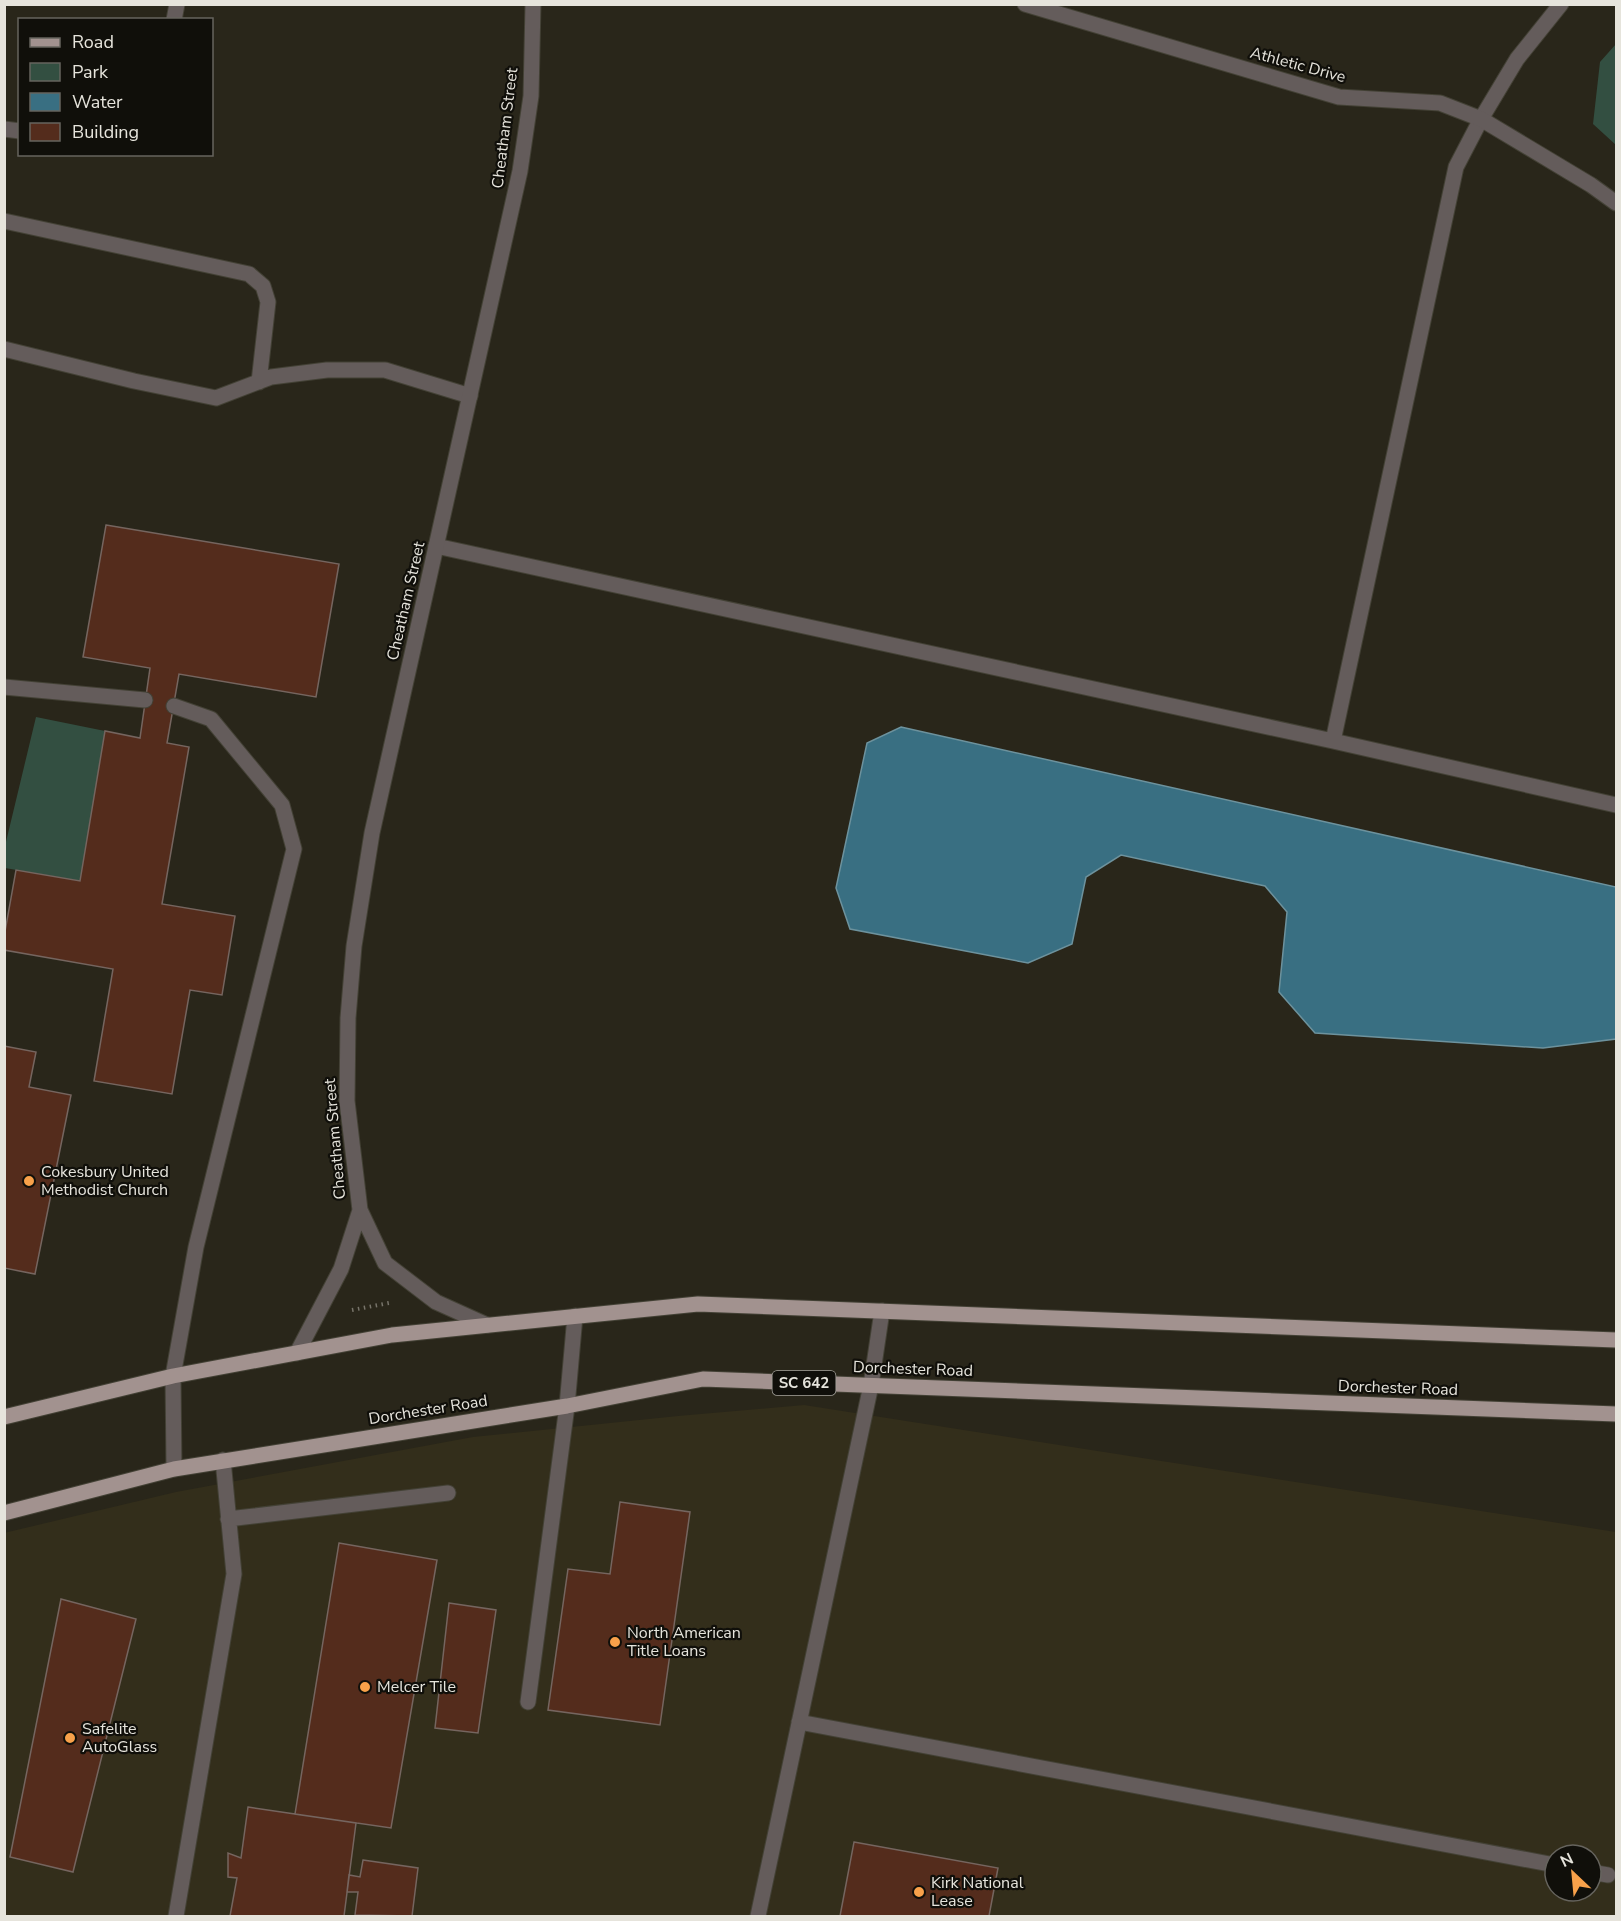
<svg xmlns="http://www.w3.org/2000/svg" width="1621" height="1921" font-family="'Nunito Sans',sans-serif">
<style>
.built{fill:#332e1b;fill-rule:evenodd}
.green{fill:#334f41}
.water{fill:#396f82;stroke:#6d929d;stroke-width:1.5}
.building{fill:#542c1c;stroke:#75655f;stroke-width:1.5}
.lines{fill:none;stroke-linecap:round;stroke-linejoin:round}
.lane-casing{stroke:#434135;stroke-width:17}
.street-casing{stroke:#434135;stroke-width:17}
.primary-casing{stroke:#434135;stroke-width:17}
.path{stroke:#77746a;stroke-width:4;stroke-dasharray:1.5 4.5;stroke-linecap:butt}
.lane{stroke:#645c5b;stroke-width:15}
.street{stroke:#645c5b;stroke-width:15}
.primary{stroke:#a2928f;stroke-width:15}
.poi-dot{fill:#f8a14a;stroke:#100f0a;stroke-width:2}
.labels{text-anchor:middle;dominant-baseline:central;stroke-width:4.5;stroke-linejoin:round;paint-order:stroke}
.shield{fill:#100f0a;stroke:#a6a49d;stroke-width:1.5}
.shield-label{font-size:15px;font-weight:bold;fill:#e6e4dc}
.street-label{font-size:16px;fill:#e6e4dc;stroke:#100f0a}
.poi-label{font-size:16px;fill:#e6e4dc;stroke:#100f0a;text-anchor:start}
</style>
<rect width="100%" height="100%" fill="#29261a"/>
<!-- built -->
<path class="built" d="M 804,1405 L 1616,1532 L 1616,1916 L 5,1916 L 4,1533 L 176,1492 L 473,1437 L 678,1416 ZM 1555,1855 L 1591,1855 L 1591,1891 L 1555,1891 Z"/>
<!-- green -->
<path class="green" d="M 1616,44 L 1616,145 L 1593,124 L 1600,62 Z
M 36,717 L 105,731 L 80,881 L 5,868 L 5,846 Z"/>
<!-- water -->
<path class="water" d="M 901,727 L 1616,887 L 1616,1039 L 1543,1048 L 1315,1033 L 1279,992 L 1287,912 L 1265,886 L 1121,855 L 1086,877 L 1072,944 L 1028,963 L 850,929 L 836,888 L 867,743 Z"/>
<!-- building -->
<path class="building" d="M 106,525 L 339,564 L 316,697 L 179,674 L 167,743 L 189,747 L 162,904 L 235,916 L 222,995 L 190,990 L 172,1094 L 94,1081 L 113,969 L 4,950 L 4,937 L 16,870 L 80,881 L 105,731 L 140,738 L 150,668 L 83,657 Z
M 4,1046 L 36,1052 L 29,1087 L 71,1095 L 35,1274 L 4,1268 Z
M 620,1502 L 690,1512 L 660,1725 L 548,1710 L 568,1569 L 610,1574 Z
M 339,1543 L 437,1560 L 391,1828 L 295,1814 Z
M 61,1599 L 136,1619 L 73,1872 L 10,1857 Z
M 449,1603 L 496,1610 L 478,1733 L 435,1728 Z
M 248,1807 L 356,1823 L 344,1916 L 230,1916 L 237,1878 L 228,1877 L 228,1853 L 241,1858 Z
M 854,1842 L 998,1868 L 989,1916 L 840,1916 Z
M 363,1860 L 418,1868 L 412,1916 L 355,1915 L 358,1892 L 347,1892 L 349,1875 L 360,1877 Z"/>
<g class="lines">
<defs>
<path id="lane" d="M 174,20 L 177,4
M 4,129 L 20,131
M 4,221 L 249,274 L 263,286 L 268,302 L 259,382
M 4,349 L 134,381 L 216,398 L 271,377 L 327,370 L 385,370 L 470,396
M 436,546 L 1333,741 L 1616,805
M 4,687 L 145,700
M 1333,741 L 1456,167 L 1481,119 L 1517,59 L 1561,4
M 174,1469 L 173,1376 L 196,1247 L 294,849 L 282,805 L 211,719 L 174,706
M 228,1519 L 448,1493
M 528,1702 L 567,1406 L 575,1316
M 799,1722 L 1555,1865
M 1591,1872 L 1608,1875
M 176,1916 L 234,1574 L 223,1460
M 758,1916 L 871,1385 L 882,1311"/>
<path id="street" d="M 1025,4 L 1339,97 L 1440,103 L 1481,119 L 1591,185 L 1616,203
M 487,1325 L 436,1302 L 385,1263 L 360,1210 L 347,1101 L 348,1018 L 354,946 L 372,833 L 520,171 L 531,96 L 533,4
M 297,1353 L 341,1269 L 360,1210"/>
<path id="primary" d="M 4,1417 L 173,1376 L 392,1335 L 698,1304 L 1616,1340
M 4,1513 L 174,1469 L 567,1406 L 703,1379 L 1616,1414"/>
</defs>
<!-- lane casing -->
<use href="#lane" class="lane-casing"/>
<!-- street casing -->
<use href="#street" class="street-casing"/>
<!-- primary casing -->
<use href="#primary" class="primary-casing"/>
<!-- path -->
<path class="path" d="M 352,1310 L 389,1303"/>
<!-- lane -->
<use href="#lane" class="lane"/>
<!-- street -->
<use href="#street" class="street"/>
<!-- primary -->
<use href="#primary" class="primary"/>
</g>
<!-- markers -->
<g class="poi-dot">
<circle cx="29" cy="1181" r="6"/>
<circle cx="615" cy="1642" r="6"/>
<circle cx="365" cy="1687" r="6"/>
<circle cx="70" cy="1738" r="6"/>
<circle cx="919" cy="1892" r="6"/>
</g>
<g class="labels">
<!-- shield labels -->
<rect class="shield" x="772.5" y="1371" width="63" height="24" rx="4.5"/>
<g class="shield-label">
<text x="804" y="1383">SC 642</text>
</g>
<!-- street labels -->
<g class="street-label">
<text transform="translate(1298 65) rotate(15)">Athletic Drive</text>
<text transform="translate(505 128) rotate(-83)">Cheatham Street</text>
<text transform="translate(406 601) rotate(-77)">Cheatham Street</text>
<text transform="translate(335 1139) rotate(-95)">Cheatham Street</text>
<text transform="translate(913 1369) rotate(2)">Dorchester Road</text>
<text transform="translate(1398 1388) rotate(2)">Dorchester Road</text>
<text transform="translate(428 1410) rotate(-9)">Dorchester Road</text>
</g>
<!-- poi labels -->
<g class="poi-label">
<text x="41" y="1172">Cokesbury United<tspan x="41" dy="18">Methodist Church</tspan></text>
<text x="627" y="1633">North American<tspan x="627" dy="18">Title Loans</tspan></text>
<text x="377" y="1687">Melcer Tile</text>
<text x="82" y="1729">Safelite<tspan x="82" dy="18">AutoGlass</tspan></text>
<text x="931" y="1883">Kirk National<tspan x="931" dy="18">Lease</tspan></text>
</g>
</g>
<!-- border -->
<rect width="1621" height="1921" fill="none" stroke="#e6e4dc" stroke-width="12"/>
<!-- legend -->
<rect x="18" y="18" width="195" height="138" fill="#100f0a" stroke="#66645e" stroke-width="1.5"/>
<rect x="30" y="38" width="30" height="9" fill="#a2928f" stroke="#66645e" stroke-width="1.5"/>
<text x="72" y="48" font-size="18" fill="#e6e4dc">Road</text>
<rect x="30" y="63" width="30" height="18" fill="#334f41" stroke="#66645e" stroke-width="1.5"/>
<text x="72" y="78" font-size="18" fill="#e6e4dc">Park</text>
<rect x="30" y="93" width="30" height="18" fill="#396f82" stroke="#66645e" stroke-width="1.5"/>
<text x="72" y="108" font-size="18" fill="#e6e4dc">Water</text>
<rect x="30" y="123" width="30" height="18" fill="#542c1c" stroke="#66645e" stroke-width="1.5"/>
<text x="72" y="138" font-size="18" fill="#e6e4dc">Building</text>
<!-- north arrow -->
<g transform="translate(1573 1873) rotate(334)"><circle r="28" fill="#100f0a" stroke="#66645e" stroke-width="1.5"/>
<path d="M0-4.5L10 22L0 15L-10 22Z" fill="#f8a14a"/>
<text y="-9" font-size="16" font-weight="bold" text-anchor="middle" fill="#e6e4dc">N</text>
</g>
</svg>
